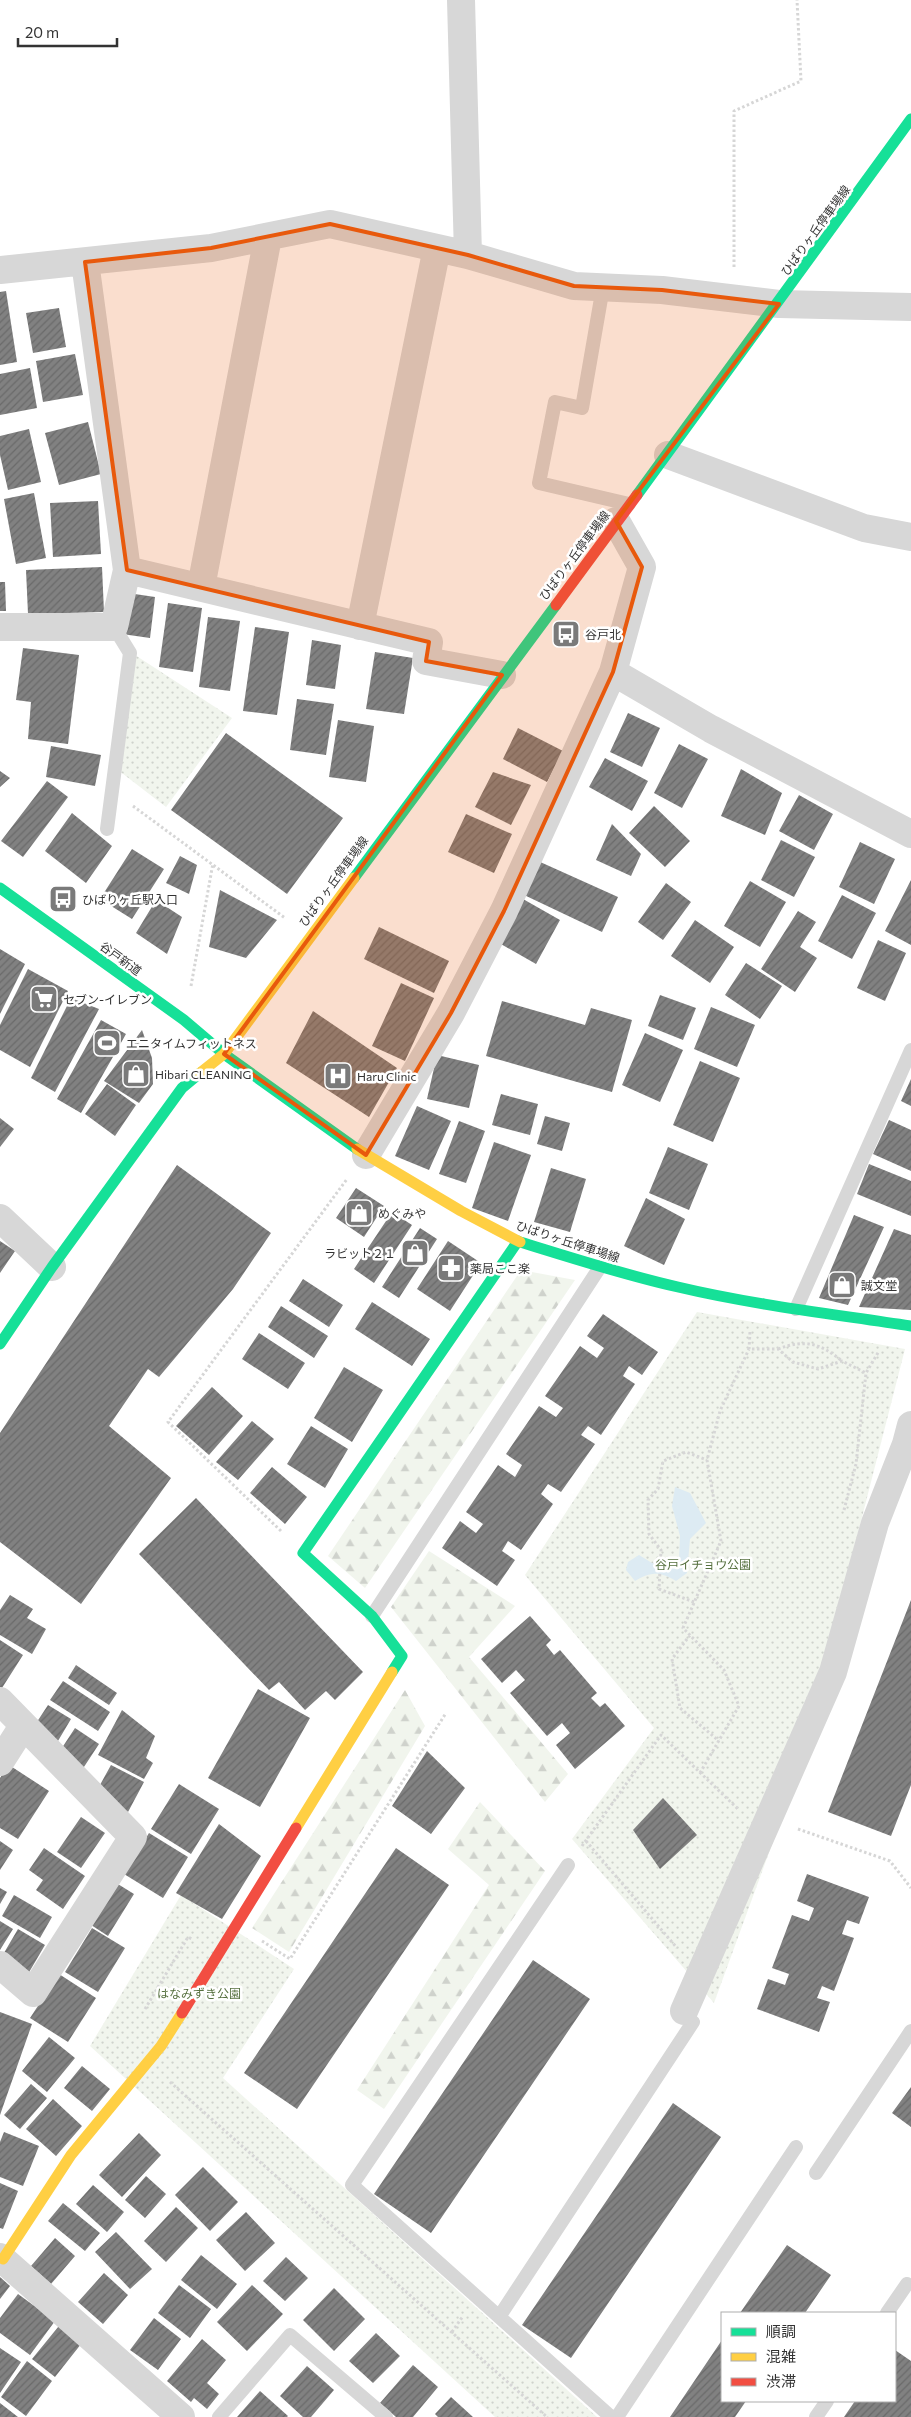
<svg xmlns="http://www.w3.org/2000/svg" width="911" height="2417" font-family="Commissioner,'Noto Sans JP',sans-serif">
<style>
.grass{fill:url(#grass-dots)}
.forest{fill:url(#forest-firs)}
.water{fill:#ddebf3}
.building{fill:url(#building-hatch)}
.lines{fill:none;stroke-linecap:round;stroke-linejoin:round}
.path{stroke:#d6d6d6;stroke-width:3;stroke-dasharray:2.5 2.5;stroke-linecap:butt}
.lane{stroke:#d7d7d7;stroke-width:14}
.street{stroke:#d7d7d7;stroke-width:28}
.fast{stroke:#16e098;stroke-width:11}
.slow{stroke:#ffcf43;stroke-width:11}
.jam{stroke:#f24e42;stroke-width:11}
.marked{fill:#e8590c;fill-opacity:0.2;stroke:#e8590c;stroke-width:4;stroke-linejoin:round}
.labels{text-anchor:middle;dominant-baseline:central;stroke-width:5;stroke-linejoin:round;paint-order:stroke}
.street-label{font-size:12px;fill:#333;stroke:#fff}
.poi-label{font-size:12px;fill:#333;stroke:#fff;text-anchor:start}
.park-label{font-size:12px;fill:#56703f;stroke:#fff}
</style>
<defs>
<pattern id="grass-dots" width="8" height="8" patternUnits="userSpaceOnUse" patternTransform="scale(1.25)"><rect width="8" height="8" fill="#f1f5ed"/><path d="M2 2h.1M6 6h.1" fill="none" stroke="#cfd2cc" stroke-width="1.8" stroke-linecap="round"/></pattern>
<pattern id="forest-firs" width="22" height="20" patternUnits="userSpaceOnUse" patternTransform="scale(1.25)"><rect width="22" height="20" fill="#f1f5ed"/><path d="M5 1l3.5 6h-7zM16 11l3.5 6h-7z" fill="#cfd2cc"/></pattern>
<pattern id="building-hatch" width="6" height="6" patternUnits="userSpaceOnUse" patternTransform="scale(1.25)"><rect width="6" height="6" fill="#818181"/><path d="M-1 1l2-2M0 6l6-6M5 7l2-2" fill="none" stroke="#6a6a6a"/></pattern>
</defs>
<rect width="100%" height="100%" fill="#fff"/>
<!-- grass -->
<path class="grass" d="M 135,655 L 232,718 L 166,807 L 118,770 Z
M 697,1312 L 905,1349 L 793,1787 L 714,2003 L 572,1839 L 654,1728 L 525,1575 Z
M 181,1895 L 294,1969 L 223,2078 L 597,2417 L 495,2417 L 90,2046 Z"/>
<!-- forest -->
<path class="forest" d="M 521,1270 L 575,1280 L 365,1588 L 328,1556 Z
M 429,1551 L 515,1606 L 469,1657 L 568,1774 L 545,1802 L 391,1607 Z
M 405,1690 L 425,1726 L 289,1952 L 252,1928 Z
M 480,1802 L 545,1871 L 384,2109 L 357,2090 L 489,1885 L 448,1849 Z"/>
<!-- water -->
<path class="water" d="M 675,1487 L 690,1493 L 706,1523 L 690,1539 L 687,1573 L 676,1581 C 659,1571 651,1572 635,1581 L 626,1570 L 628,1562 L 639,1555 L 652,1563 L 672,1567 L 679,1560 L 680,1536 L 672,1506 Z"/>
<!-- building -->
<path class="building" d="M 6,291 L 17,362 L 0,365 L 0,292 Z
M 59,308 L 66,347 L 33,353 L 26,313 Z
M 75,354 L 83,395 L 43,402 L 36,361 Z
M 30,368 L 37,408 L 0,415 L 0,374 Z
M 88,422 L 101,474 L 59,485 L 45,433 Z
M 29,429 L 41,482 L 8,490 L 0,455 L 0,436 Z
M 34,493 L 46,558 L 16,564 L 4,499 Z
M 98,501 L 101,554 L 53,557 L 50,503 Z
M 102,567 L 104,612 L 28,614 L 26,570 Z
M 0,582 L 5,582 L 6,611 L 0,611 Z
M 128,593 L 155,597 L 150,638 L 122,634 Z
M 168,603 L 202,608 L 193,672 L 159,667 Z
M 208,617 L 240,621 L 230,691 L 199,687 Z
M 255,627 L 289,632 L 277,715 L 243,711 Z
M 312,640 L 341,645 L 335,689 L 306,685 Z
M 23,648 L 79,655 L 68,744 L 28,739 L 31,702 L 16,700 Z
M 375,652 L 413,658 L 404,714 L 366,709 Z
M 297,699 L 334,704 L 326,755 L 290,750 Z
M 628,713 L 660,728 L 642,767 L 610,752 Z
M 338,720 L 374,726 L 366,782 L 329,777 Z
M 518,728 L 563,751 L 547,782 L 503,759 Z
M 226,733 L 343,818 L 287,894 L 171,810 Z
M 679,744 L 708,759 L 682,808 L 654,793 Z
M 51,746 L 101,755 L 95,786 L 46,777 Z
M 605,758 L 648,781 L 632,811 L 589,787 Z
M 741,769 L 782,793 L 765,835 L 721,816 Z
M 0,771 L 10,778 L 0,787 Z
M 493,772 L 531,785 L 511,825 L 475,807 Z
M 47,781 L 68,797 L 23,857 L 1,841 Z
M 799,795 L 833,814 L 814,850 L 779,831 Z
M 654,806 L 690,841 L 665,867 L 629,833 Z
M 72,813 L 112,846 L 86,883 L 45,851 Z
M 466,814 L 512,834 L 494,873 L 448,852 Z
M 612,824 L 641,854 L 631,876 L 596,860 Z
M 781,840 L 815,857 L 794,897 L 761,880 Z
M 860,842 L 895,859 L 874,904 L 839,887 Z
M 132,849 L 164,869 L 132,919 L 100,899 Z
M 180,856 L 197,865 L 189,894 L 166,883 Z
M 538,861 L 618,897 L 602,932 L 522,894 Z
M 911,880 L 911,945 L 885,931 Z
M 750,881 L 786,902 L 760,947 L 724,926 Z
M 666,883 L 691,902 L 663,940 L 638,922 Z
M 220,890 L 277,920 L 246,958 L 209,947 Z
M 842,895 L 876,913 L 852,959 L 818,941 Z
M 523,899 L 560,920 L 536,964 L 499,943 Z
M 156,900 L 182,917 L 167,954 L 136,933 Z
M 798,911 L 816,922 L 800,947 L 817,958 L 795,992 L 761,969 Z
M 695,920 L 734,947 L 710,983 L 671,956 Z
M 379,927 L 449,961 L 434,993 L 364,959 Z
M 878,940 L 906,953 L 885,1001 L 857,988 Z
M 0,949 L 25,964 L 0,1014 Z
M 746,963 L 782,986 L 760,1019 L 725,995 Z
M 28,969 L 68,991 L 30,1067 L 0,1050 L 0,1025 Z
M 401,983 L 434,998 L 405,1061 L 372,1046 Z
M 660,995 L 696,1008 L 683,1040 L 648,1026 Z
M 71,998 L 99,1009 L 55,1092 L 31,1078 Z
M 502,1001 L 585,1025 L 591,1008 L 632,1020 L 612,1092 L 486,1056 Z
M 711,1007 L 755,1025 L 737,1067 L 694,1049 Z
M 313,1011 L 397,1068 L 369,1117 L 286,1063 Z
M 101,1020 L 126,1034 L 81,1113 L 57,1099 Z
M 142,1030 L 152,1058 L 153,1084 L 139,1103 L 104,1081 Z
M 645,1033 L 683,1050 L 660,1102 L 622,1085 Z
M 437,1055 L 479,1065 L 469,1108 L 427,1099 Z
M 700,1061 L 740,1078 L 713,1142 L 673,1125 Z
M 911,1079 L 911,1106 L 901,1101 Z
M 107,1084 L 136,1105 L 115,1136 L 85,1114 Z
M 501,1094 L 538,1104 L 530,1135 L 492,1125 Z
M 417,1106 L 451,1121 L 429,1170 L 395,1156 Z
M 545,1116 L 570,1123 L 562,1151 L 537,1144 Z
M 0,1118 L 14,1129 L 0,1147 Z
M 889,1120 L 911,1130 L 911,1171 L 873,1154 Z
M 459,1121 L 485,1131 L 466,1183 L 439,1174 Z
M 494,1142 L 531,1155 L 508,1221 L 472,1208 Z
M 668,1147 L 708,1164 L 689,1210 L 649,1193 Z
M 869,1164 L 911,1181 L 911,1216 L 857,1194 Z
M 177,1165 L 271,1233 L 233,1289 L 159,1377 L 148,1369 L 109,1426 L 171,1478 L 81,1604 L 0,1542 L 0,1433 Z
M 551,1168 L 586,1179 L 570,1232 L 534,1222 Z
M 356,1188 L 384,1206 L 364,1237 L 336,1218 Z
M 646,1198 L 685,1219 L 664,1265 L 624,1246 Z
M 392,1212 L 412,1225 L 374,1283 L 354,1269 Z
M 854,1215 L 884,1227 L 848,1305 L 819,1298 Z
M 420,1228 L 437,1239 L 399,1298 L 382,1287 Z
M 894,1229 L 911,1235 L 911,1310 L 859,1307 Z
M 0,1241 L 15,1251 L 0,1273 Z
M 448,1241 L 481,1263 L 450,1311 L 417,1289 Z
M 303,1279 L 343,1305 L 329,1327 L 289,1301 Z
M 372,1302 L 430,1339 L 412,1366 L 355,1329 Z
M 281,1306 L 328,1336 L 314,1358 L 268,1327 Z
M 603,1314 L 658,1352 L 642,1375 L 629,1366 L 623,1376 L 635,1384 L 601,1435 L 588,1426 L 581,1435 L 595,1444 L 561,1492 L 548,1484 L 541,1494 L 553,1504 L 521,1550 L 508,1541 L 502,1551 L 515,1560 L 497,1586 L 442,1548 L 460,1521 L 476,1533 L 483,1524 L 466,1512 L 498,1465 L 515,1477 L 522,1465 L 506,1454 L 539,1406 L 556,1417 L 563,1408 L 545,1396 L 580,1346 L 597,1358 L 604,1348 L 587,1336 Z
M 259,1333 L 305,1363 L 288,1389 L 242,1359 Z
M 344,1367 L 383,1390 L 352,1442 L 314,1418 Z
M 212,1387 L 243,1416 L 209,1455 L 176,1426 Z
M 252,1421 L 274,1439 L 238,1480 L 216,1462 Z
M 311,1426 L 348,1449 L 325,1488 L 287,1464 Z
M 272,1467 L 307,1497 L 285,1524 L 250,1493 Z
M 196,1498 L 363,1672 L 335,1700 L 326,1691 L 305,1710 L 279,1682 L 269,1690 L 139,1554 Z
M 10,1595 L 33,1609 L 27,1618 L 46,1629 L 32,1654 L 0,1635 L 0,1610 Z
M 911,1600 L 911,1785 L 891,1836 L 828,1812 Z
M 530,1616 L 551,1640 L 546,1645 L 554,1655 L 560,1650 L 597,1693 L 591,1698 L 600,1707 L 605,1703 L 625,1726 L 575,1769 L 556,1745 L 570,1733 L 562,1723 L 547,1736 L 510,1693 L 525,1680 L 516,1670 L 502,1683 L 481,1659 Z
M 0,1640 L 23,1655 L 2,1688 L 0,1687 Z
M 76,1665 L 117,1693 L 109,1705 L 68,1678 Z
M 63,1681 L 110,1712 L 98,1731 L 50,1700 Z
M 258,1689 L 310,1718 L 260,1807 L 208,1778 Z
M 48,1705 L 71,1719 L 55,1746 L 31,1731 Z
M 122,1710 L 155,1736 L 146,1758 L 153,1763 L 144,1779 L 98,1755 Z
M 75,1728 L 99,1744 L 80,1773 L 56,1757 Z
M 427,1751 L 465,1788 L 431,1834 L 392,1806 Z
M 9,1765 L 49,1791 L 18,1839 L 0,1828 L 0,1778 Z
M 111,1765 L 144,1782 L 128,1812 L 95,1794 Z
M 179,1784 L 219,1809 L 191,1854 L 151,1829 Z
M 663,1798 L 697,1835 L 660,1869 L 633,1830 Z
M 81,1817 L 105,1833 L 81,1868 L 57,1852 Z
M 219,1824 L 261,1856 L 222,1919 L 176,1893 Z
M 149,1833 L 188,1857 L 163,1898 L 124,1874 Z
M 0,1841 L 13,1850 L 0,1870 Z
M 44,1848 L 85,1876 L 63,1909 L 36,1890 L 43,1880 L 29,1870 Z
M 396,1848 L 449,1885 L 297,2109 L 244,2073 Z
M 807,1874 L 869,1897 L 859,1924 L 847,1920 L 842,1934 L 854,1938 L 834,1991 L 822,1986 L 817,1998 L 830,2002 L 819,2032 L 757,2009 L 768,1979 L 785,1985 L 789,1974 L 772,1968 L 792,1915 L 809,1921 L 814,1908 L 797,1901 Z
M 113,1881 L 134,1894 L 108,1936 L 88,1923 Z
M 0,1888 L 7,1892 L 0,1904 Z
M 14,1895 L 52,1917 L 40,1938 L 2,1916 Z
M 0,1921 L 13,1929 L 0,1950 Z
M 92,1928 L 125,1948 L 98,1992 L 65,1972 Z
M 18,1929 L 45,1945 L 28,1974 L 1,1958 Z
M 533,1960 L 590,1999 L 431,2233 L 374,2194 Z
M 59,1974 L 96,1998 L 68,2042 L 30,2018 Z
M 0,2012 L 32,2024 L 0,2115 Z
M 49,2037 L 75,2058 L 47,2092 L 22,2071 Z
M 82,2066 L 110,2089 L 92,2111 L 64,2088 Z
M 31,2084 L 47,2098 L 20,2129 L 4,2115 Z
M 911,2087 L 911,2127 L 892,2113 Z
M 53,2099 L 82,2126 L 56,2156 L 26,2129 Z
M 673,2103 L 721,2137 L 571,2358 L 522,2325 Z
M 4,2132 L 39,2146 L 23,2186 L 0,2177 L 0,2142 Z
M 139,2133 L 161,2155 L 122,2197 L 99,2175 Z
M 203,2167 L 238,2202 L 210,2231 L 175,2195 Z
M 146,2176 L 166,2194 L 145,2218 L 125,2200 Z
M 0,2183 L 18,2191 L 3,2229 L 0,2228 Z
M 93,2185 L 124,2212 L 107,2232 L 76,2204 Z
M 63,2203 L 100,2233 L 85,2251 L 48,2221 Z
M 176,2207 L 198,2228 L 166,2262 L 144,2241 Z
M 246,2212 L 275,2243 L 245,2271 L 216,2240 Z
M 116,2232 L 152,2269 L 130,2289 L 95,2252 Z
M 55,2238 L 75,2256 L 51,2284 L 31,2266 Z
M 787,2245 L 831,2275 L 805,2313 L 740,2313 Z
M 201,2255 L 237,2284 L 217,2309 L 181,2280 Z
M 286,2257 L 308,2278 L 285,2301 L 263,2281 Z
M 104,2273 L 128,2295 L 103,2324 L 78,2302 Z
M 0,2277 L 10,2286 L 0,2299 Z
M 179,2285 L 211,2309 L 190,2338 L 158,2313 Z
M 252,2285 L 283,2314 L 247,2351 L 217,2322 Z
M 334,2288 L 365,2319 L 334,2351 L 303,2320 Z
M 18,2294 L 55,2321 L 30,2355 L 0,2333 L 0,2318 Z
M 154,2318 L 181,2339 L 158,2370 L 130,2350 Z
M 63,2321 L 85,2339 L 55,2377 L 32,2359 Z
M 376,2333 L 400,2356 L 373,2383 L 349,2361 Z
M 202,2339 L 226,2360 L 207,2383 L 219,2394 L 207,2409 L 194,2398 L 191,2402 L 167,2381 Z
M 722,2340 L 722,2401 L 746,2401 L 735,2417 L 670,2417 Z
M 0,2348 L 21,2362 L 0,2393 Z
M 895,2350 L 911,2361 L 911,2417 L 844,2417 L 855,2401 L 895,2401 Z
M 27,2361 L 52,2381 L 26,2416 L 1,2397 Z
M 413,2365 L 438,2387 L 413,2417 L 396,2417 L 380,2403 Z
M 307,2366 L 334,2390 L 311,2417 L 303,2417 L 280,2396 Z
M 260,2391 L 288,2416 L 287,2417 L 237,2417 Z
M 451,2397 L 473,2417 L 438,2417 L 435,2414 Z
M 0,2403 L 18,2417 L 0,2417 Z"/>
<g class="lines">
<!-- path -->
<path class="path" d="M 734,267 L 734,111 L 801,81 L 797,0
M 133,806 L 285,918
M 191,986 L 213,863
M 750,1332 L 749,1349 L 778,1349 L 793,1362 L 818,1369 L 842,1361 L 866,1373 L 879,1351
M 778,1349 C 805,1339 820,1343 842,1361
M 844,1510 L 856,1464 L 866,1373
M 281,1531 L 168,1422 L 347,1179
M 694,1602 L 659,1589 L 661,1550 L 649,1534 L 648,1500 L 658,1489 L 663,1461 L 686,1452 L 707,1460
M 690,1635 L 672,1659 L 680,1708 L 719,1741
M 700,1773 L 739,1706 L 724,1670 L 683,1628 L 721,1541 L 707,1460 L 720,1411 L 749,1349
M 798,1829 L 890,1861 L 911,1888
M 586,1841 L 677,1948
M 582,1846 L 661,1735 L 739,1810
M 262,1941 L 290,1959 L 446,1713
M 145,2009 L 188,1937 L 192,1939
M 170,2082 L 547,2417
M 452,2332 L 463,2316"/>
<!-- lane -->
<path class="lane" d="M 603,287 L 582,408 L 555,402 L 539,483 L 629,504
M 107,829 L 130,653 L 114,627
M 796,1309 L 911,1050
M 372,1616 L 600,1267
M 568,1865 L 352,2185 L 611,2417
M 816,2173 L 911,2031
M 887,2313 L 907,2284
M 499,2317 L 693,2022
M 219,2417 L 290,2335 L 386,2417
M 617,2417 L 796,2147
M 816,2417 L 827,2401"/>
<!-- street -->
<path class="street" d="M 461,0 L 468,255
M 85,262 L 127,570 L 429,642 L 426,661 L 502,675
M 0,270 L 211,248 L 330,224 L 468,255 L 574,286 L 662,290 L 779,304 L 911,307
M 668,455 L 864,528 L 911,537
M 201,587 L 268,237
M 360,626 L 437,248
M 0,627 L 114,627 L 127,570
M 613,672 L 711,729 L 911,834
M 366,1155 L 451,1013 L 504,911 L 613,672 L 642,567 L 616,521
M 0,1218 L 52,1267
M 0,1701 L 133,1837 L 33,1993 L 0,1965
M 0,1762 L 23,1726
M 684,2011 L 833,1672 L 875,1523 L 906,1444 L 911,1425
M 0,2257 L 181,2417"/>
<!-- fast -->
<path class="fast" d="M 637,495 L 911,119
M 354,878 L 556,605
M 0,888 L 184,1020 L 224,1054 L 357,1149
M 520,1242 C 572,1258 624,1275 678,1287 C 754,1305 833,1314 911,1326
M 0,1344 L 52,1267 L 182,1088 L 200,1073
M 392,1672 L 402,1656 L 372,1616 L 303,1553 L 518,1241"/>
<!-- slow -->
<path class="slow" d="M 200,1073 L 224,1054 L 354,878
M 357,1149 L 461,1211 L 520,1242
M 296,1828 L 392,1672
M 3,2259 L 71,2155 L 161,2046 L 182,2013"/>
<!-- jam -->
<path class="jam" d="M 556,605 L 637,495
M 182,2013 L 296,1828"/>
</g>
<!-- marked area -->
<path class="marked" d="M 330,224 L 468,255 L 574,286 L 662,290 L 779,304 L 616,521 L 642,567 L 613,672 L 504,911 L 451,1013 L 366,1155 L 224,1054 L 502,675 L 426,661 L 429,642 L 127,570 L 85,262 L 211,248 Z"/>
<!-- icons -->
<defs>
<symbol id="bus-square" viewBox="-11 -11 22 22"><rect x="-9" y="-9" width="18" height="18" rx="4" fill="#7a7a7a" stroke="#fff"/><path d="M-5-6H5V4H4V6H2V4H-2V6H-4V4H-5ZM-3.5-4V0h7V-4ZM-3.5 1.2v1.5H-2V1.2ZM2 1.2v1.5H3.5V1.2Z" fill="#fff"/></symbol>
<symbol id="supermarket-square" viewBox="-11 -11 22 22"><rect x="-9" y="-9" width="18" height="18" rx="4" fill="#7a7a7a" stroke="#fff"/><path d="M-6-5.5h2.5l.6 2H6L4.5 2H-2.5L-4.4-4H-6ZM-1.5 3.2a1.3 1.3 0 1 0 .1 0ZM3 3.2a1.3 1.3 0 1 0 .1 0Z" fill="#fff"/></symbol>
<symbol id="stadium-square" viewBox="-11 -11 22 22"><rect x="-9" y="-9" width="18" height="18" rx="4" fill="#7a7a7a" stroke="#fff"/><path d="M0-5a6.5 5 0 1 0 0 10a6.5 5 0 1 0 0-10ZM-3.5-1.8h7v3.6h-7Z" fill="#fff"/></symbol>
<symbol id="shop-square" viewBox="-11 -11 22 22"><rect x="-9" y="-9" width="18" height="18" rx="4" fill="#7a7a7a" stroke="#fff"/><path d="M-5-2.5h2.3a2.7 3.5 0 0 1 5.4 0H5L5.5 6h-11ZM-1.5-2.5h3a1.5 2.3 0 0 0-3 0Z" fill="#fff"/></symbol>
<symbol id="hospital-square" viewBox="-11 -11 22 22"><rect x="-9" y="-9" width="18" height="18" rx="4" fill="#7a7a7a" stroke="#fff"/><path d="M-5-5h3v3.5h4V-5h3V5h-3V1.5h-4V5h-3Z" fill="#fff"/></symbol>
<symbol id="pharmacy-square" viewBox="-11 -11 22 22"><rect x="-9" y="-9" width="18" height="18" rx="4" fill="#7a7a7a" stroke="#fff"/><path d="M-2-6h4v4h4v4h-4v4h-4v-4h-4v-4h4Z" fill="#fff"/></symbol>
</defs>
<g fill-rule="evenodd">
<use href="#bus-square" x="550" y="618" width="32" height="32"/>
<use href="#bus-square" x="47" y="883" width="32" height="32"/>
<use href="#supermarket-square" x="28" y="983" width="32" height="32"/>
<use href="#stadium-square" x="91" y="1027" width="32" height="32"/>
<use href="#shop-square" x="120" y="1058" width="32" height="32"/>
<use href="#hospital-square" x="322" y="1060" width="32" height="32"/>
<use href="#shop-square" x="343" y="1197" width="32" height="32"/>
<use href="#shop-square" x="399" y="1237" width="32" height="32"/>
<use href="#pharmacy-square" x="435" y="1252" width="32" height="32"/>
<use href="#shop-square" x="826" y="1269" width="32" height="32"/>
</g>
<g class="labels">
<!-- street labels -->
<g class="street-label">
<text transform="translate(815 230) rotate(-54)">ひばりヶ丘停車場線</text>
<text transform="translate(574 555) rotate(-53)">ひばりヶ丘停車場線</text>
<text transform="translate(333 881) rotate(-54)">ひばりヶ丘停車場線</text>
<text transform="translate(121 958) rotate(36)">谷戸新道</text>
<text transform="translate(568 1241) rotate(18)">ひばりヶ丘停車場線</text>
</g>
<!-- poi labels -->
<g class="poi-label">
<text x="585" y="634">谷戸北</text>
<text x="82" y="899">ひばりヶ丘駅入口</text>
<text x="63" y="999">セブン-イレブン</text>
<text x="126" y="1043">エニタイムフィットネス</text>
<text x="155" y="1074">Hibari CLEANING</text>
<text x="357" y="1076">Haru Clinic</text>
<text x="378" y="1213">めぐみや</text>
<text x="396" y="1253" text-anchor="end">ラビット２１</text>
<text x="470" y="1268">薬局ここ楽</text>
<text x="861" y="1285">誠文堂</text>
</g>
<!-- park labels -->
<g class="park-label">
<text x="703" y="1564">谷戸イチョウ公園</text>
<text x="199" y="1993">はなみずき公園</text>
</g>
</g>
<!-- legend -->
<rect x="721" y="2312" width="175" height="90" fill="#ffffff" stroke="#adadad"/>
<rect x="731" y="2328" width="25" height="8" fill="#16e098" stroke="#adadad"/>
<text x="766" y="2337" font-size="15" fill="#333333">順調</text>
<rect x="731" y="2353" width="25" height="8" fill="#ffcf43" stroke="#adadad"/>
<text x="766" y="2362" font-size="15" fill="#333333">混雑</text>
<rect x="731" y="2378" width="25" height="8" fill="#f24e42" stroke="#adadad"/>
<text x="766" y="2387" font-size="15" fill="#333333">渋滞</text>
<!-- scale -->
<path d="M18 38v8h99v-8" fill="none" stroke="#333333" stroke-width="2.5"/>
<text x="25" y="38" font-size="15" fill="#333333" stroke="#ffffff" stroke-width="4" paint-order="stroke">20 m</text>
</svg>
